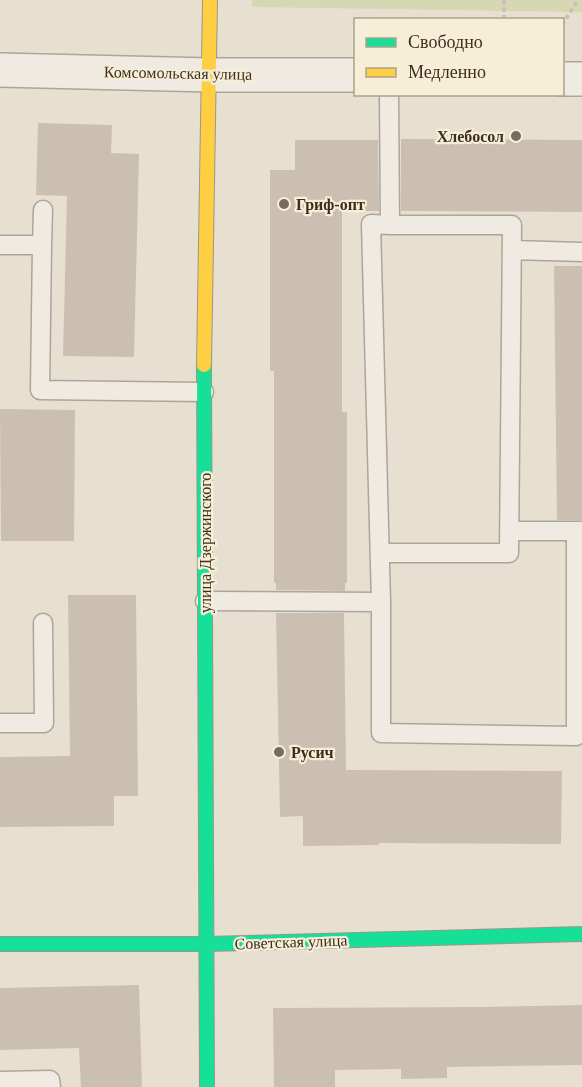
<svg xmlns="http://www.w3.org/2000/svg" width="582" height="1087" font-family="Georgia,serif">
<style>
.green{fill:#d6d7b3}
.building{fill:#cbbfb2}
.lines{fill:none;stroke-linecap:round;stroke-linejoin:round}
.lane-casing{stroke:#ada599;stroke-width:21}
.street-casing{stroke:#ada599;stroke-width:36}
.fast-casing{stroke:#9c958a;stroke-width:16}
.slow-casing{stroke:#9c958a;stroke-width:16}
.path{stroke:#c8c2b9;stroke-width:4;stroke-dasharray:4.5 3;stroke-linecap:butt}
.lane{stroke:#efebe3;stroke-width:18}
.street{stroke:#efebe3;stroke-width:33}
.fast{stroke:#16e098;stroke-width:14}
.slow{stroke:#ffcf43;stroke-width:14}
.poi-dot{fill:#786c5e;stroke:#f7eed8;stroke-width:2}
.labels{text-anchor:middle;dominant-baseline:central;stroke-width:4.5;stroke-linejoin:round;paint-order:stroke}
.street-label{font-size:16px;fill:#3d2e20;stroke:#f7eed8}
.poi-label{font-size:16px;font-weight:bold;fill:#3d2e20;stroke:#f7eed8;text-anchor:start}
</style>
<rect width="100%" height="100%" fill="#e7e0d1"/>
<!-- green -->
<path class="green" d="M 252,0 L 582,0 L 582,12 L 252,7 Z"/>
<!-- building -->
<path class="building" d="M 38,123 L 112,125 L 111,153 L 139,154 L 134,357 L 63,356 L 67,196 L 36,195 Z
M 401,139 L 582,140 L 582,212 L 401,211 Z
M 295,140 L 378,140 L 379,211 L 342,211 L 342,412 L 347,412 L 347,583 L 345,583 L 345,591 L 276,590 L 276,583 L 274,583 L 274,371 L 270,371 L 270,170 L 295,170 Z
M 554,266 L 582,266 L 582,520 L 557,520 Z
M 0,409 L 75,410 L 74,541 L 1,541 Z
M 68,595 L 136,595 L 138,796 L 114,796 L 114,826 L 0,827 L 0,757 L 70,756 Z
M 276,613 L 344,613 L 346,770 L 562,771 L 561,844 L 379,843 L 379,845 L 303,846 L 303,816 L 280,817 Z
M 139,985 L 142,1087 L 81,1087 L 79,1048 L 0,1050 L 0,988 Z
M 582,1005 L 582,1065 L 447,1067 L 447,1078 L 401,1079 L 401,1069 L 335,1070 L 335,1087 L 274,1087 L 273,1008 L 479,1007 Z"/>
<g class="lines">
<defs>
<path id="lane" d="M 0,245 L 42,245 L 40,390 L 204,392
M 42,245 L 43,210
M 512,250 L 582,252
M 510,531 L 582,531
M 381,553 L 509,553 L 512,225 L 390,225 L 389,94
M 205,601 L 381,602 L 381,733 L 576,736 L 576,531
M 381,602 L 371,224 L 390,225
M 0,723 L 44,723 L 43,623
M 0,1081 L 50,1080 L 51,1087"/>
<path id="street" d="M 0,70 L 210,75 L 356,75
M 562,79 L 582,79"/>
<path id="fast" d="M 204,365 L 207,1087
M 0,944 L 206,944 L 582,934"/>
<path id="slow" d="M 204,365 L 210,0"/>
</defs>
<!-- lane casing -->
<use href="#lane" class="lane-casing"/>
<!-- street casing -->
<use href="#street" class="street-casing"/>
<!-- fast casing -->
<use href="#fast" class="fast-casing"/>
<!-- slow casing -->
<use href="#slow" class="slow-casing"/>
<!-- path -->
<path class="path" d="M 504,0 L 504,20
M 562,25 L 578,0"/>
<!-- lane -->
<use href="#lane" class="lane"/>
<!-- street -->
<use href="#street" class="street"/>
<!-- fast -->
<use href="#fast" class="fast"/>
<!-- slow -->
<use href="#slow" class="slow"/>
</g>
<!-- markers -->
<g class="poi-dot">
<circle cx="516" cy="136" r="6"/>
<circle cx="284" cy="204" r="6"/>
<circle cx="279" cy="752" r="6"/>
</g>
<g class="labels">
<!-- street labels -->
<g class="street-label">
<text transform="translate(178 73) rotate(1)">Комсомольская улица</text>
<text transform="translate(205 543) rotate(-90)">улица Дзержинского</text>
<text transform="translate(291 942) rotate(-2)">Советская улица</text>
</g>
<!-- poi labels -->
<g class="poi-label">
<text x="504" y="136" text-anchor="end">Хлебосол</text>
<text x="296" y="204">Гриф-опт</text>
<text x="291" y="752">Русич</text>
</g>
</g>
<!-- legend -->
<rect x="354" y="18" width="210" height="78" fill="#f7eed8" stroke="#ada18e" stroke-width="1.5"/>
<rect x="366" y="38" width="30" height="9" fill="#16e098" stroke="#ada18e" stroke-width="1.5"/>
<text x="408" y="48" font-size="18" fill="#3d2e20">Свободно</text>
<rect x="366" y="68" width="30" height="9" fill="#ffcf43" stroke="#ada18e" stroke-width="1.5"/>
<text x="408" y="78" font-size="18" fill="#3d2e20">Медленно</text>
</svg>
